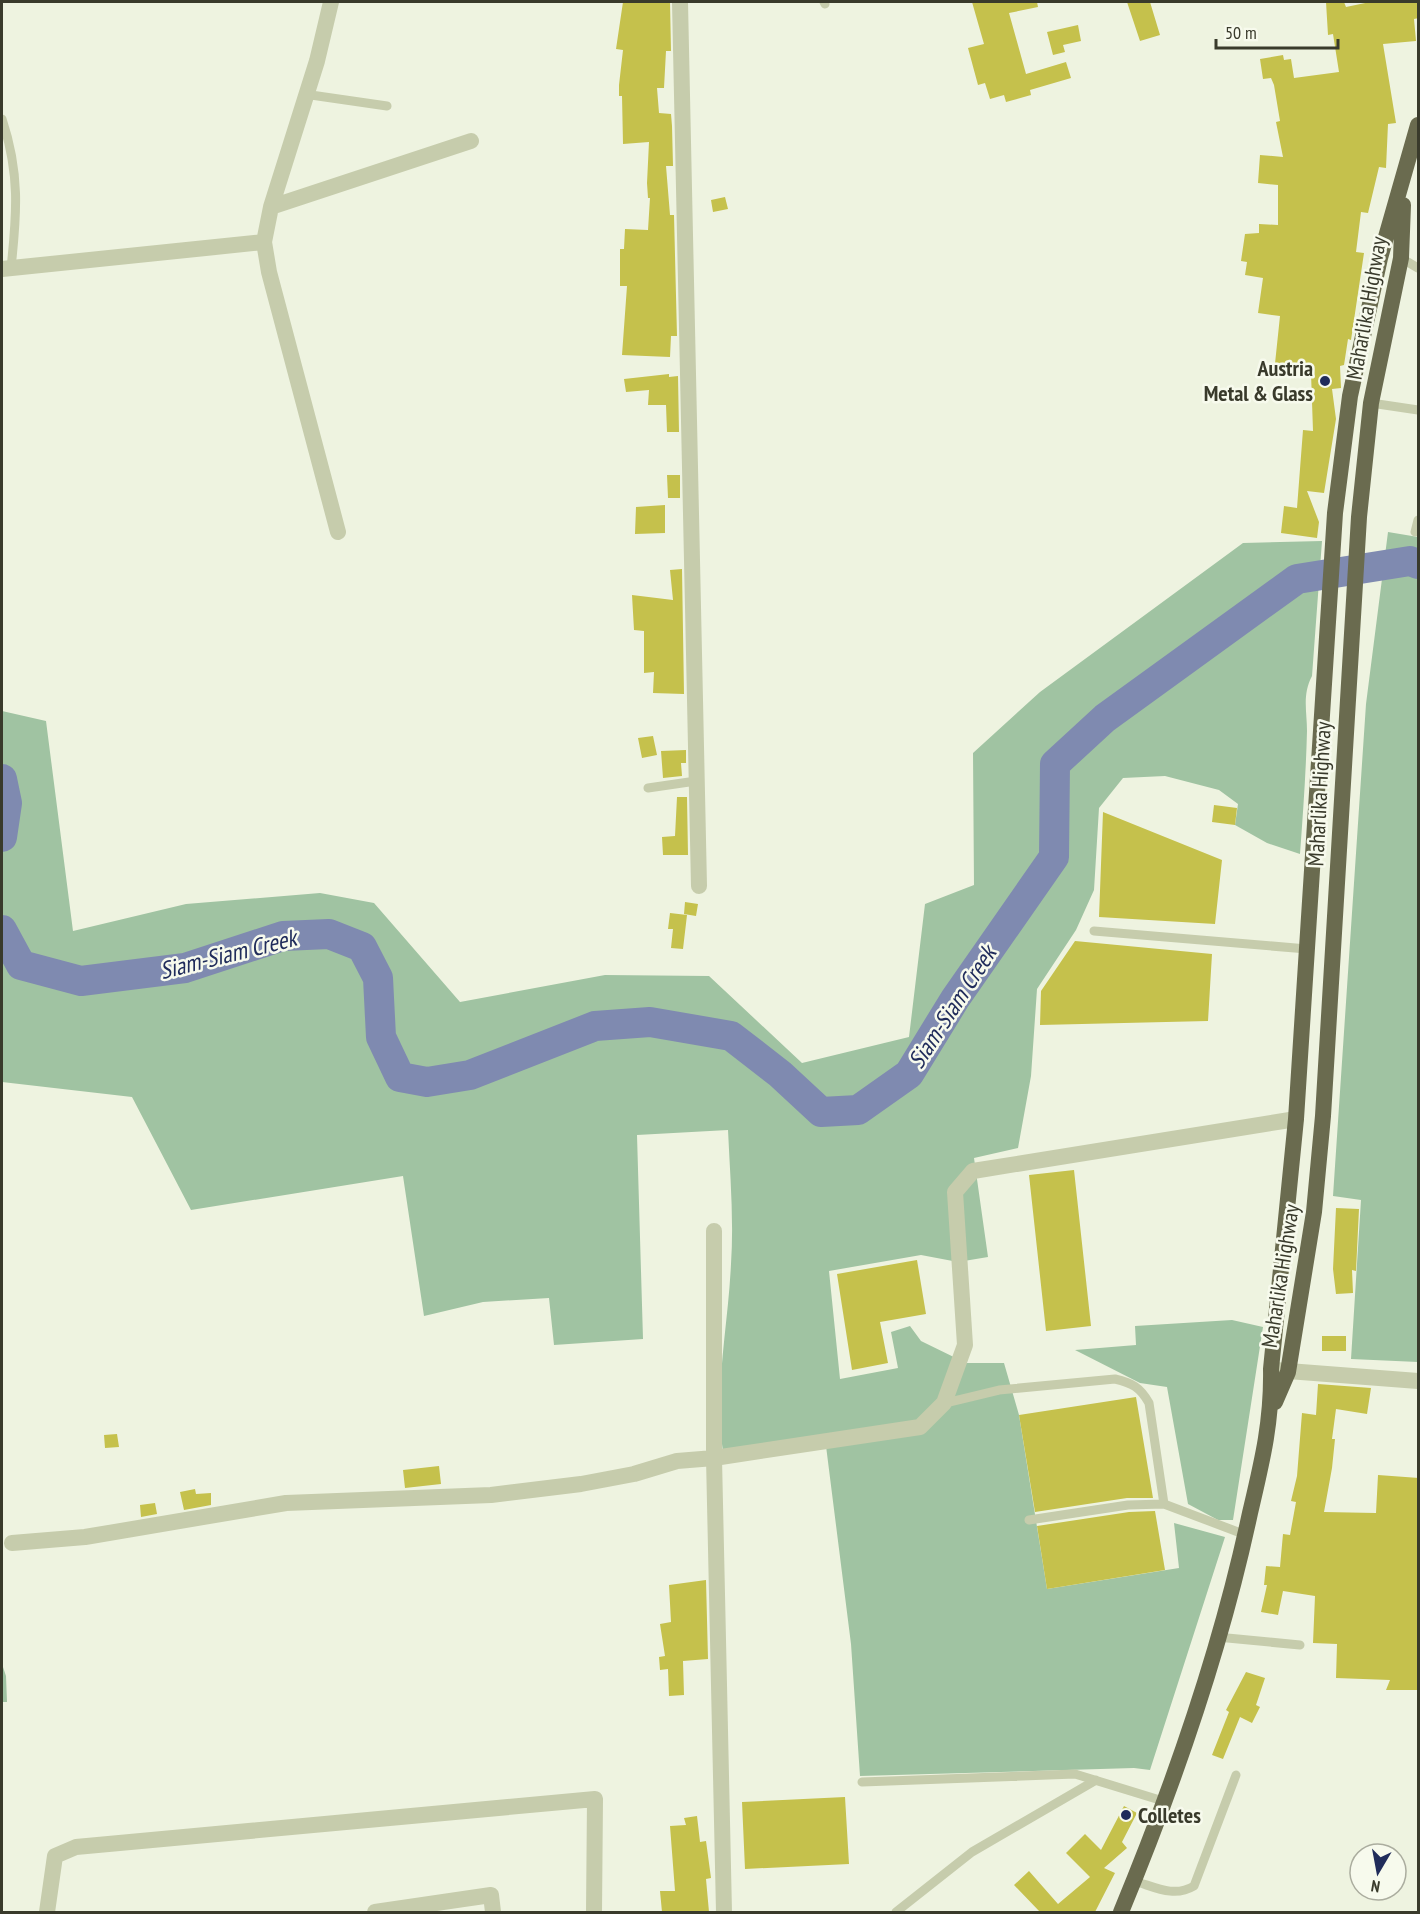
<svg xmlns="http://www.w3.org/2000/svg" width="1420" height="1914" font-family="'PT Sans Narrow',sans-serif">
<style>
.green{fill:#a0c3a2}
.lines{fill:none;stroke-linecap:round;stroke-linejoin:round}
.river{stroke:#7f8ab0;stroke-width:30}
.building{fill:#c5c14c}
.service{stroke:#c6ccac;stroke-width:9}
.minor{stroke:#c6ccac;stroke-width:16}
.trunk{stroke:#6a6b4f;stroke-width:16}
.poi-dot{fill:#202c5b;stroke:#f7faed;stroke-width:2}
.labels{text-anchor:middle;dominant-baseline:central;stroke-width:5;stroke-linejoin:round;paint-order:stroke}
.street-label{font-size:22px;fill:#393a2b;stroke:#f7faed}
.poi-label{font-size:22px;font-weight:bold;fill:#393a2b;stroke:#f7faed;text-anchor:end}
.water-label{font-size:24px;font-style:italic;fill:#202c5b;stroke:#f7faed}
</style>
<rect width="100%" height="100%" fill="#eef3e0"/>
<!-- green -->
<path class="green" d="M 1388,532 L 1418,537 L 1418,1362 L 1351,1359 L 1361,1200 L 1333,1196 L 1366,704 Z
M 1322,541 L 1312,676 C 1302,695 1307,711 1307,731 C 1306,772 1303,813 1300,854 L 1267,843 L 1235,825 L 1238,804 L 1219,790 L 1165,776 L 1123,778 L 1099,808 L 1094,890 L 1076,930 L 1037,989 L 1031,1076 L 1018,1148 L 974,1158 L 988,1257 L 958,1262 L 921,1255 L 829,1271 L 840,1379 L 898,1368 L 891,1332 L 910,1326 L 921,1341 L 966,1363 L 1004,1363 L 1019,1415 L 1047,1589 L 1179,1568 L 1174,1523 L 1225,1537 L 1150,1770 L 1134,1768 L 860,1776 L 851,1644 L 825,1438 L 723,1452 C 714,1388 728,1328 731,1264 C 734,1220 730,1174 728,1130 L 637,1135 L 643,1339 L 554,1345 L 549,1298 L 483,1302 L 424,1316 L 403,1176 L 191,1210 L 132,1097 L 2,1082 L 2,711 L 46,721 L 73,931 L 186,904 L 320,893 L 374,903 L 460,1002 L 605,975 L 709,976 L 802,1063 L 909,1037 L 925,904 L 974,885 L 973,753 L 1040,692 L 1243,543 Z
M 1232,1320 L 1263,1327 L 1233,1520 L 1218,1520 L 1188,1504 L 1167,1387 L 1140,1383 L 1075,1350 L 1136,1345 L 1135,1326 Z
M 2,1664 L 6,1676 L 7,1702 L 2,1702 Z"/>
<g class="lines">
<!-- river -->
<path class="river" d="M 2,779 L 7,803 L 2,837
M 2,930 L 21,965 L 81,981 L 185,968 L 283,936 L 329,934 L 362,947 L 378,978 L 381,1037 L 400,1077 L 427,1082 L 470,1075 L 595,1026 L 650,1022 L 731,1036 L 780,1074 L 821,1112 L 858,1110 L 909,1074 L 955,999 L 1054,857 L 1055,764 L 1105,718 L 1297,579 L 1410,561 L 1418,564"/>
</g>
<!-- building -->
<path class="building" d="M 623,2 L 670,2 L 671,51 L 666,51 L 664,88 L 657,88 L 659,113 L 671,114 L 672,126 L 673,166 L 666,166 L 670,215 L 674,215 L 677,336 L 671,336 L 670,357 L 622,355 L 627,286 L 620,286 L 620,249 L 624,249 L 625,229 L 648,230 L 650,198 L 648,198 L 647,183 L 649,142 L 623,144 L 622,96 L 619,96 L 619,85 L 623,50 L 616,49 Z
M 972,2 L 1037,2 L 1038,7 L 1009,13 L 1026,74 L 1066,62 L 1071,78 L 1030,90 L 1031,95 L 1006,102 L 1004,95 L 990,99 L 985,83 L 978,85 L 968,48 L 984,44 Z
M 1127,2 L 1150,2 L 1160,35 L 1140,41 Z
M 1326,2 L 1344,2 L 1346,7 L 1370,2 L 1419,2 L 1419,18 L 1414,19 L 1416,41 L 1383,44 L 1396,123 L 1388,124 L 1386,168 L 1379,167 L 1368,213 L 1361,212 L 1356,252 L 1364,253 L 1351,340 L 1348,339 L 1344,365 L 1340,366 L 1341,388 L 1332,389 L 1336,419 L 1324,493 L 1307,491 L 1319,522 L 1317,538 L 1281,533 L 1284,506 L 1297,508 L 1303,430 L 1313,431 L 1311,373 L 1288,369 L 1288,374 L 1274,373 L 1280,316 L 1258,313 L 1263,278 L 1245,275 L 1247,262 L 1241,261 L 1245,234 L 1259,233 L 1259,224 L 1278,225 L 1278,185 L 1258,183 L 1260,155 L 1283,157 L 1276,122 L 1280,121 L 1274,85 L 1271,78 L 1263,79 L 1260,59 L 1283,55 L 1284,60 L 1291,59 L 1294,78 L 1339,72 L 1333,34 L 1328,35 Z
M 1078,25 L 1081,41 L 1063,45 L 1065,52 L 1053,55 L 1047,32 Z
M 725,197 L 728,209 L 713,212 L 711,200 Z
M 669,374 L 669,377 L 678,376 L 679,432 L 667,432 L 666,405 L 648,405 L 649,390 L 626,392 L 624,379 Z
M 667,475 L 680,475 L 680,498 L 668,498 Z
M 665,505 L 665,533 L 635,534 L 636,507 Z
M 682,569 L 684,694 L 653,693 L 654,672 L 644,673 L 644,631 L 634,630 L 632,595 L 673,600 L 670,570 Z
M 653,736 L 657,755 L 642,758 L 638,738 Z
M 686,750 L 686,763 L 681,763 L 682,776 L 663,778 L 661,751 Z
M 677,797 L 687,797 L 688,855 L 663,855 L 662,837 L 675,836 Z
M 1214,805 L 1237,808 L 1235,825 L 1212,822 Z
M 1103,812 L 1222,860 L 1215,924 L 1099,917 Z
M 685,902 L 698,904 L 696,916 L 684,914 Z
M 670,913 L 687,915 L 683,949 L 671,948 L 673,929 L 668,929 Z
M 1075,941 L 1212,954 L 1208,1021 L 1040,1025 L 1041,991 Z
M 1074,1170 L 1091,1326 L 1046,1331 L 1029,1175 Z
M 1336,1208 L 1359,1209 L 1356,1271 L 1352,1270 L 1353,1293 L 1336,1294 L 1333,1269 Z
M 917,1260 L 926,1314 L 880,1322 L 888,1363 L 852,1370 L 837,1274 Z
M 1322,1336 L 1346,1336 L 1346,1351 L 1322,1351 Z
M 1318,1384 L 1371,1388 L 1367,1414 L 1336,1409 L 1332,1439 L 1335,1439 L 1332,1468 L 1324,1512 L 1376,1513 L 1378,1475 L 1419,1478 L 1419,1690 L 1386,1690 L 1390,1680 L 1336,1678 L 1337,1644 L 1313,1643 L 1315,1596 L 1283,1591 L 1278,1615 L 1261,1612 L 1267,1585 L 1264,1585 L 1266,1566 L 1280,1567 L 1283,1534 L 1290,1535 L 1296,1502 L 1291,1501 L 1297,1476 L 1302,1413 L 1316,1415 Z
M 1136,1397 L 1153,1498 L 1127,1498 L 1035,1512 L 1019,1415 Z
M 117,1434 L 119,1447 L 105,1448 L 104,1435 Z
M 439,1466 L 441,1484 L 405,1488 L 403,1470 Z
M 195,1489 L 196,1494 L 211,1493 L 211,1505 L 184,1510 L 180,1492 Z
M 155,1503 L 157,1514 L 141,1517 L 140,1505 Z
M 1155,1511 L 1165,1570 L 1047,1589 L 1037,1526 L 1129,1512 Z
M 706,1580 L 708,1659 L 683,1661 L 684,1695 L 669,1696 L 668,1669 L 660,1670 L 659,1657 L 665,1656 L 660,1624 L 671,1622 L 669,1585 Z
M 1246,1672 L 1265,1678 L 1256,1705 L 1260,1707 L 1252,1723 L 1240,1717 L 1223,1759 L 1212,1755 L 1229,1712 L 1226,1710 Z
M 845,1797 L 849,1864 L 745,1869 L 742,1802 Z
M 1124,1806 L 1137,1813 L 1122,1842 L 1127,1848 L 1104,1868 L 1115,1873 L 1095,1912 L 1040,1912 L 1014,1885 L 1029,1871 L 1058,1904 L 1090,1877 L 1066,1853 L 1085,1834 L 1101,1850 Z
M 697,1816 L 700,1842 L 706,1841 L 711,1878 L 706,1879 L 709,1912 L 662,1912 L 660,1891 L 675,1891 L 670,1826 L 686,1825 L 684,1818 Z"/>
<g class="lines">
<!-- service -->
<path class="service" d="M 824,2 L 825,4
M 304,94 L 387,106
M 2,119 C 20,173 17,213 11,268
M 1401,258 L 1418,268
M 1371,403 L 1418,410
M 1415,532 L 1418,520
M 648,788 L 696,781
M 1094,931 L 1307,949
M 945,1403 L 999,1390 L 1115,1379 C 1132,1383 1140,1387 1149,1403 L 1164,1504
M 1029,1520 L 1128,1505 L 1164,1504 L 1246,1535
M 1217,1637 L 1300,1645
M 862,1782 L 1075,1774 L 1163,1801
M 1134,1881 C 1155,1887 1174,1898 1194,1886 L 1236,1775
M 896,1912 L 972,1852 L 1096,1780"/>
<!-- minor -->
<path class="minor" d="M 331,2 L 317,61 L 271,207 L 264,242 L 269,272 L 338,532
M 680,2 L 699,886
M 271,207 L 471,141
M 2,269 L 264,242
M 714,1231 L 714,1458 L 724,1912
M 1275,1370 L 1418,1381
M 12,1543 L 85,1537 L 286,1503 L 491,1495 L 581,1484 L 634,1474 L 677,1461 L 714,1458 L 920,1427 L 944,1403 L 965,1345 L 955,1192 L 973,1171 L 1296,1119
M 47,1912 L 55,1856 L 76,1847 L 595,1799 L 594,1912
M 375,1912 L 491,1895 L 493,1912"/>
<!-- trunk -->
<path class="trunk" d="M 1275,1402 L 1288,1372 L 1314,1212 L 1323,1116 L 1359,517 L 1371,403 L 1401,258 L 1403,205
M 1121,1912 C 1174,1784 1221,1649 1250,1513 C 1262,1462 1272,1422 1271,1369 L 1296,1119 L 1335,513 L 1350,396 L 1380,258 L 1418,125"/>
</g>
<!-- markers -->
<g class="poi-dot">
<circle cx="1325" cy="381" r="6"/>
<circle cx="1126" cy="1815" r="6"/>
</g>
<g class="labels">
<!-- street labels -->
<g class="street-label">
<text transform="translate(1366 308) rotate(-80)">Maharlika Highway</text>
<text transform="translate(1319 794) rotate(-87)">Maharlika Highway</text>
<text transform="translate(1280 1276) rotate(-81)">Maharlika Highway</text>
</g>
<!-- poi labels -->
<g class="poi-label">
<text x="1313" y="368">Austria<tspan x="1313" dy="25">Metal &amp; Glass</tspan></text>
<text x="1138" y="1815" text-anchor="start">Colletes</text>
</g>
<!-- water labels -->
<g class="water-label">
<text transform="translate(228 954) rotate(-14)">Siam-Siam Creek</text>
<text transform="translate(952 1007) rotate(-57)">Siam-Siam Creek</text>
</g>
</g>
<!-- border -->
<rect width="1420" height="1914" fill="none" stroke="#393a2b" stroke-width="6"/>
<!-- north arrow -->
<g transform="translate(1378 1872) rotate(190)"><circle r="28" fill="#f7faed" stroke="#abad9f" stroke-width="1.5"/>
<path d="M0-4.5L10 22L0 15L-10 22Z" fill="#202c5b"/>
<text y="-9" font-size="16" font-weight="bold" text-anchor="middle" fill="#393a2b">N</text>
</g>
<!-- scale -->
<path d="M1216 39v9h122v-9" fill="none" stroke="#393a2b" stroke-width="3"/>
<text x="1225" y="39" font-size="18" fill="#393a2b" stroke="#f7faed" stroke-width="4.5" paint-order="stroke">50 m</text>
</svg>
